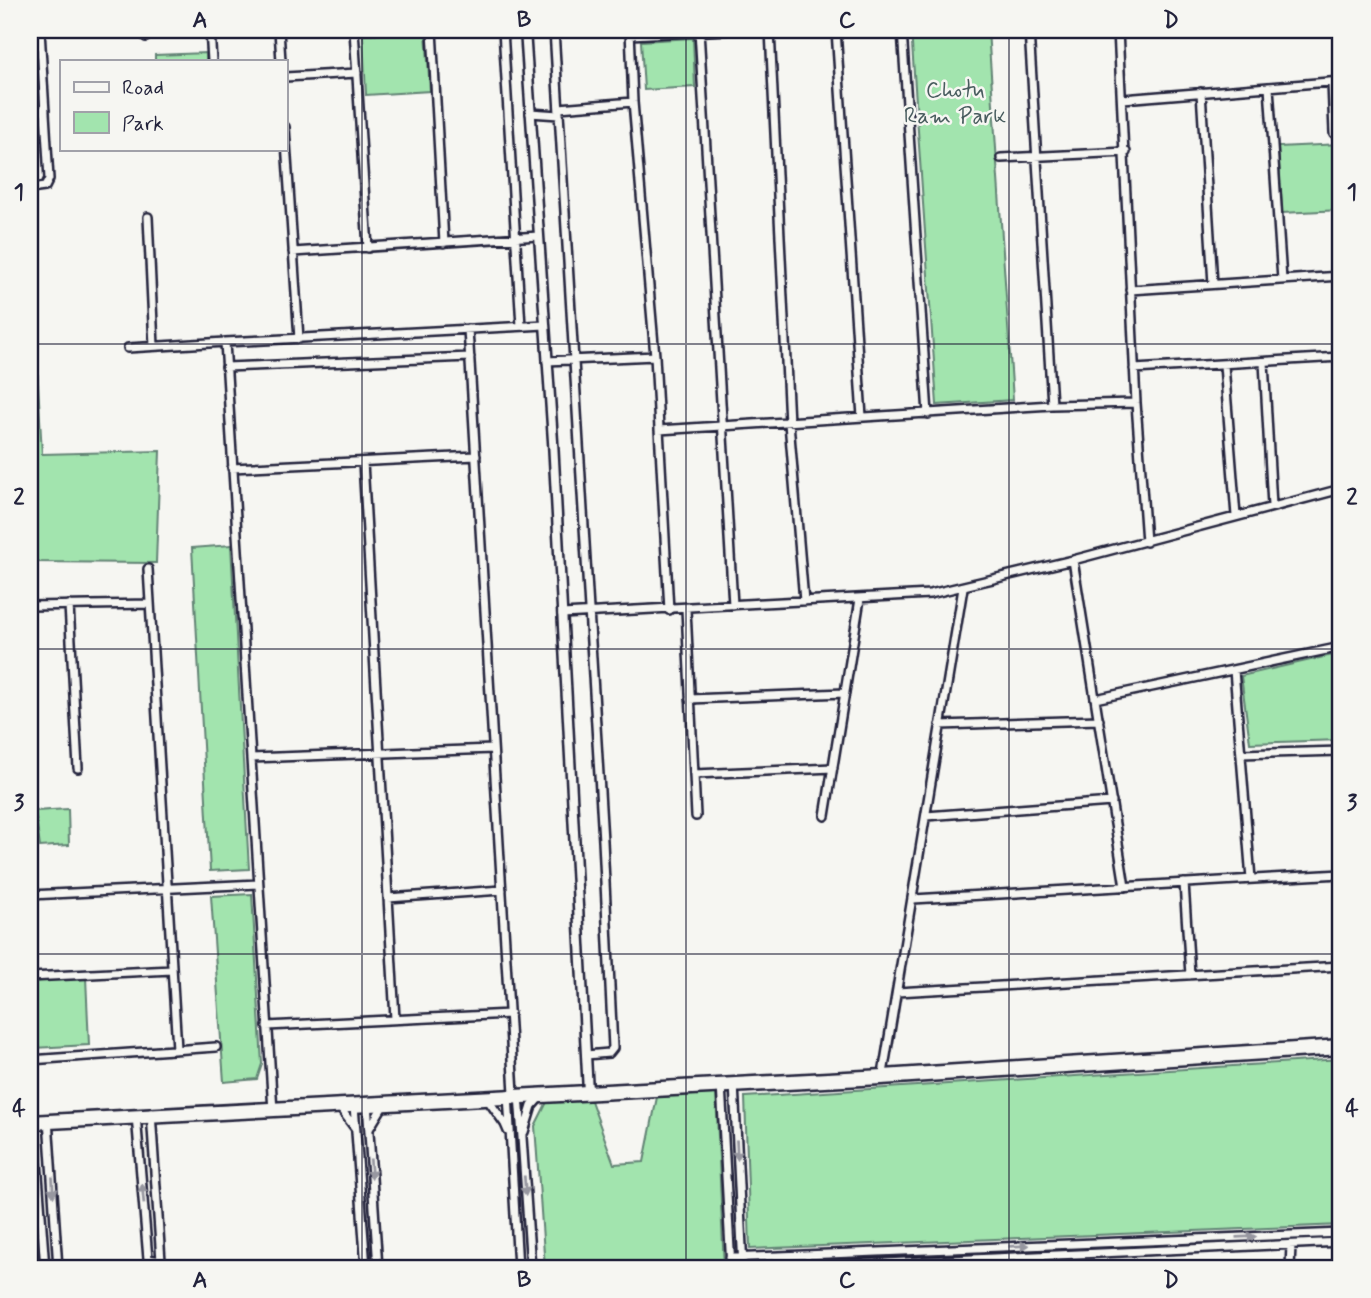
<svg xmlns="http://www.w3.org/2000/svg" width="1371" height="1298" font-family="Mynerve,sans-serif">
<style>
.green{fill:#a2e4ae;stroke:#628374;stroke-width:2}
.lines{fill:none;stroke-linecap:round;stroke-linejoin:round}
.minor-casing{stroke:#22223b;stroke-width:12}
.tertiary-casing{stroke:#22223b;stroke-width:13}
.minor{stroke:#f6f6f2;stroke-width:7}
.tertiary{stroke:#f6f6f2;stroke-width:8}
.oneway{fill:#9797a0}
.grid{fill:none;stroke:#22223b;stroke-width:2;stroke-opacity:0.55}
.labels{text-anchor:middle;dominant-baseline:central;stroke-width:5;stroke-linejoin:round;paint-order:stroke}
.park-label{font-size:23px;fill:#485c5e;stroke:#f6f6f2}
.neatline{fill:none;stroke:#22223b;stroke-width:2.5}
.grid-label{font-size:23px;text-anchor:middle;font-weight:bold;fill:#22223b}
</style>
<rect width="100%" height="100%" fill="#f6f6f2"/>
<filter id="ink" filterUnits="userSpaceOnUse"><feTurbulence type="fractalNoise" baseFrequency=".0143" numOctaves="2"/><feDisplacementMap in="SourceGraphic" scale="14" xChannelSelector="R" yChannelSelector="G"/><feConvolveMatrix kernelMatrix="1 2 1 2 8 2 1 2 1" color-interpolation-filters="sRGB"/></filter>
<g filter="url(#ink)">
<!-- green -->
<path class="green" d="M 911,30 L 988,30 L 1013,400 L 937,405 Z
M 426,32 L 430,91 L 366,95 L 363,35 Z
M 693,38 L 695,87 L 644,90 L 641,41 Z
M 206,53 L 206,61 L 155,61 L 155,55 Z
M 1341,144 L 1341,210 L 1282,213 L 1278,147 Z
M 30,275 L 32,275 L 42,454 L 160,451 L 156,563 L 30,562 Z
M 231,545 L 249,869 L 210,871 L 192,548 Z
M 1341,653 L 1341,740 L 1250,743 L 1241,676 Z
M 68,809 L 69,845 L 40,847 L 35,811 Z
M 252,894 L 262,1064 L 257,1079 L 224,1082 L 211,896 Z
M 86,977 L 89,1045 L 34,1048 L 32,980 Z
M 1341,1059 L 1341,1225 L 750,1249 L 745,1097 Z
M 716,1093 L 724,1268 L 545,1268 L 535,1126 L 547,1102 L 590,1098 L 614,1164 L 644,1162 L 657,1097 Z"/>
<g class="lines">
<defs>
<path id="minor" d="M 145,30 L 146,37
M 210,30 L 212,61
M 279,30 L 281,61
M 354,30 L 368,248
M 432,30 L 444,243
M 503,30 L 521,326
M 554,30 L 603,841 L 613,1048 L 609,1053 L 586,1055
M 630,30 L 633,102 L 655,356 L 669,610
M 699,30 L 733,605
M 770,30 L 789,423 L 804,601
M 836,30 L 862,417
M 902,30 L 928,414
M 1029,30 L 1052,405
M 1118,30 L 1136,403 L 1146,542
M 630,35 L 729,30
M 285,77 L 357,73
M 1332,82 L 1334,133
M 1269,87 L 1282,280
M 1201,92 L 1213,284
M 1123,99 L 1341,81
M 559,108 L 633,102
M 30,111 L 45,110
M 530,113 L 559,115
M 285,127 L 299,339
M 1001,158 L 1126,152
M 30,189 L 45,187 L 49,179 L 40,30
M 148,217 L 154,346
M 293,252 L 539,236
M 1130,290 L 1341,276
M 468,329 L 514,1093
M 128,348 L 225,342
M 547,361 L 655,356
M 1264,362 L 1272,506
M 1224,365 L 1236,516
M 226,367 L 470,357
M 1134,369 L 1341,357
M 659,430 L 1052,405 L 1136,403
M 363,462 L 395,1019
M 232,468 L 476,456
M 1073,560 L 1125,887
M 148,569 L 177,1049
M 69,605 L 78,768
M 30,606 L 150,604
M 686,609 L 696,816
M 562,614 L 930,594 L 1073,560 L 1341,489
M 1234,670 L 1251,879
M 690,699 L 845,693
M 1095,699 L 1341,647
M 940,725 L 1099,720
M 1241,754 L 1341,751
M 251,758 L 493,749
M 694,774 L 833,768
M 825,816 L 860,599
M 926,816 L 1112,802
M 1184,883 L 1190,975
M 30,895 L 258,884
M 388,898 L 502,890
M 913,899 L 1341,874
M 30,977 L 172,970
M 897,992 L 1341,966
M 267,1026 L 510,1014
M 30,1060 L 216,1047
M 882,1080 L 963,588
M 734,1083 L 743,1268
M 721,1084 L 731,1268
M 508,1094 L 518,1268
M 519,1094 L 531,1268
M 488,1100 L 505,1124 L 508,1131
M 367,1102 L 378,1268
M 354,1105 L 366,1268
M 340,1108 L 355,1128
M 273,1111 L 225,342 L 545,325
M 136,1115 L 148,1259 L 161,1261 L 151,1113
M 48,1119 L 58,1268
M 34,1122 L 45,1268
M 369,1129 L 383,1106
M 524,1132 L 532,1106 L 539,1098
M 730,1258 L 1341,1233
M 776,1268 L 1341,1242
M 1290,1268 L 1291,1245"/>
<path id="tertiary" d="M 525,30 L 553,441 L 588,1092
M 30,1120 L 883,1074 L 1341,1044
M 30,1125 L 881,1080 L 1341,1050"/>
</defs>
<!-- minor casing -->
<use href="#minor" class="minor-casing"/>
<!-- tertiary casing -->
<use href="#tertiary" class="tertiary-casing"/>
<!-- minor -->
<use href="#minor" class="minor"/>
<!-- tertiary -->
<use href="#tertiary" class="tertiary"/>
</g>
<!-- one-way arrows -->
<defs><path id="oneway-solid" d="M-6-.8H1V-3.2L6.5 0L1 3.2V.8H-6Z" transform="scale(1.75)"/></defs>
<g class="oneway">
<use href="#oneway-solid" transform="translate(737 1150) rotate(87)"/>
<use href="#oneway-solid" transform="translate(371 1169) rotate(86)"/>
<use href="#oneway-solid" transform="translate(525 1186) rotate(86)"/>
<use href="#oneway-solid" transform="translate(53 1187) rotate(87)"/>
<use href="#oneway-solid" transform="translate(143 1194) rotate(-95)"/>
<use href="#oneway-solid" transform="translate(1246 1237) rotate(-2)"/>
<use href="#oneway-solid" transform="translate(1019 1246) rotate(-2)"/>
</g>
</g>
<!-- grid -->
<path class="grid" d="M 362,30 L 362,1268M 686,30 L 686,1268M 1009,30 L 1009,1268M 30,344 L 1341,344M 30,649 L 1341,649M 30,954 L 1341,954"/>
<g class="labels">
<!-- park labels -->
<g class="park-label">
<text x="955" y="91">Chotu<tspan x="955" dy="26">Ram Park</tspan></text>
</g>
</g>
<!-- margin -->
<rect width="1371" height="1298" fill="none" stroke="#f6f6f2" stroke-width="77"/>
<!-- legend -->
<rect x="60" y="60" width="228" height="91" fill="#f6f6f2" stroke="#a1a1a9" stroke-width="2"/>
<rect x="74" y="82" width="35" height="10" fill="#f6f6f2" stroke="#a1a1a9" stroke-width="2"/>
<text x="122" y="94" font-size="21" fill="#22223b">Road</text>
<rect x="74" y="112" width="35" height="21" fill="#a2e4ae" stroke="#a1a1a9" stroke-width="2"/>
<text x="122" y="130" font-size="21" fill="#22223b">Park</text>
<rect x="38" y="38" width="1294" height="1222" class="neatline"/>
<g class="grid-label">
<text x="200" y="27">A</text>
<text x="524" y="27">B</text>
<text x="847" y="27">C</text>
<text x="1171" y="27">D</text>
<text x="19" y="199">1</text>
<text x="1352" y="199">1</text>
<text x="19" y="504">2</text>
<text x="1352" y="504">2</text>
<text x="19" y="810">3</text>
<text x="1352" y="810">3</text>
<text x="19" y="1115">4</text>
<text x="1352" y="1115">4</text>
<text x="200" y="1287">A</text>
<text x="524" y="1287">B</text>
<text x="847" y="1287">C</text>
<text x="1171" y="1287">D</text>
</g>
</svg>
